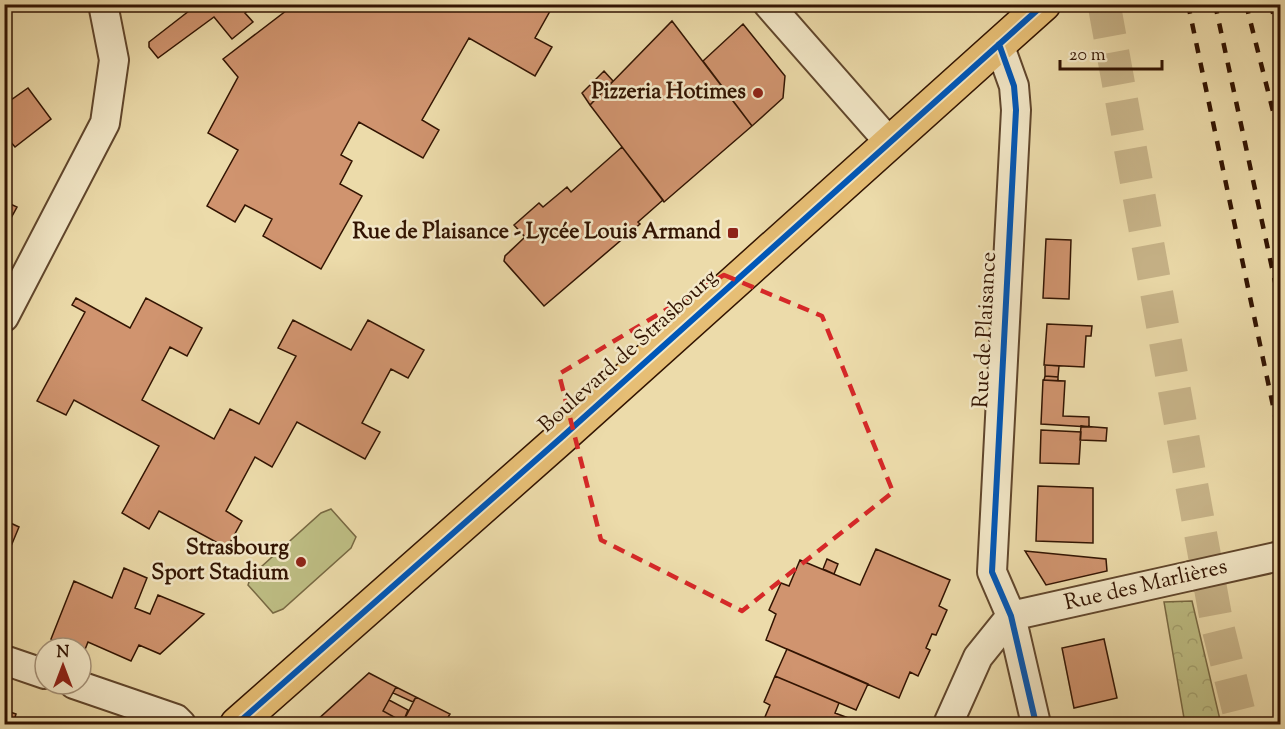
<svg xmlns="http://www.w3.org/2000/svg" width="1285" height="729" font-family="'Sorts Mill Goudy',serif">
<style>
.forest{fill:url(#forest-crowns);stroke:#786943;stroke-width:1.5}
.pitch{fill:#bebe84;stroke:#786943;stroke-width:1.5}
.building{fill:#d0946f;stroke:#321402;stroke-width:1.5}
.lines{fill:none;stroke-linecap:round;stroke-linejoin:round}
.highway-tunnel{stroke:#c7b388;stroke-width:33;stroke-dasharray:33 16;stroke-linecap:butt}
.street-casing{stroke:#60462c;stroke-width:32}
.primary-casing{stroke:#321402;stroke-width:36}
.street{stroke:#f3e8c8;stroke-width:28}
.primary{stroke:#e6be75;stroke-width:33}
.rail{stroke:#321402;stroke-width:4.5;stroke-dasharray:10 10;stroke-linecap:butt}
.street-bridge-casing{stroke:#60462c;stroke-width:32;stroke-linecap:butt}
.street-bridge{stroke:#f3e8c8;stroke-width:28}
.cycleway-casing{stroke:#f3e8c8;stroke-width:10}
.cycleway{stroke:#0057b8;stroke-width:6}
.marked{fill:none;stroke:#d62828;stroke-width:4.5;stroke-dasharray:12 8;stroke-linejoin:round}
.poi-dot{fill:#8f2418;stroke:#f3e8c8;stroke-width:2}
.labels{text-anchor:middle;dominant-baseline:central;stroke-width:5;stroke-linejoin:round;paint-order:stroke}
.poi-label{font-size:22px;font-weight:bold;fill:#321402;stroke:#f3e8c8;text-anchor:end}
.street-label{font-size:22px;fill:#321402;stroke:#f3e8c8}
</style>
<defs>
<pattern id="forest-crowns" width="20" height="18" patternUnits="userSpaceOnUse" patternTransform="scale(1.5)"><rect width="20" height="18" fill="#bebe84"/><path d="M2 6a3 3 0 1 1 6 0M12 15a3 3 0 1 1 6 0" fill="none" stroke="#a4a270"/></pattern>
</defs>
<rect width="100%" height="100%" fill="#ecdbaa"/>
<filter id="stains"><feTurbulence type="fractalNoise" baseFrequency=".00333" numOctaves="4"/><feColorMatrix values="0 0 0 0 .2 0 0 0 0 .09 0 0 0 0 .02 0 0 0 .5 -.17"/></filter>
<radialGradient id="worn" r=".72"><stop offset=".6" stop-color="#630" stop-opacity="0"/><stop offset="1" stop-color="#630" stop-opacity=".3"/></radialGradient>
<!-- forest -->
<path class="forest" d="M 1192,601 L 1221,724 L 1185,724 L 1164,602 Z"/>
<!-- pitch -->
<path class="pitch" d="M 331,509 L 356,537 L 351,548 L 283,609 L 273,613 L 248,585 L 251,576 L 321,513 Z"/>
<!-- building -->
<path class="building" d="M 198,4 L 248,4 L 251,8 L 245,13 L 253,22 L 232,39 L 214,17 L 158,58 L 149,47 L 149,42 Z
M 295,4 L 554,4 L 535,38 L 552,47 L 535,76 L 469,38 L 422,120 L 439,130 L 423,158 L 359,122 L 341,155 L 352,161 L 340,184 L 362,196 L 321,269 L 263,236 L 272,219 L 245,205 L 235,222 L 207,206 L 238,150 L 208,133 L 238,77 L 223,59 Z
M 672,21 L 752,126 L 664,202 L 590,105 Z
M 743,24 L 785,76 L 783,98 L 752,126 L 703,61 Z
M 604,71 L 613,81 L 590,105 L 582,93 Z
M 28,88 L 51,119 L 15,147 L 4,134 L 4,105 Z
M 622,147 L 663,200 L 638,222 L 640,224 L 544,306 L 504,261 L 505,256 L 525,237 L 514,225 L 539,203 L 543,207 L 567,187 L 571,192 Z
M 4,201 L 17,207 L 4,231 Z
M 1046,239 L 1071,240 L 1069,299 L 1043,298 Z
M 76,298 L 130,328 L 146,298 L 202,328 L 187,356 L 170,347 L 142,400 L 214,439 L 230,409 L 259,424 L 296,356 L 278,348 L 293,320 L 351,350 L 368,320 L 424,350 L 408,378 L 391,369 L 362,423 L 380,432 L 365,459 L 297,422 L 272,467 L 255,457 L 226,511 L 242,521 L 227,548 L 159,511 L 149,529 L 122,513 L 159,446 L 74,400 L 66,415 L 37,401 L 85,312 L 72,305 Z
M 1047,324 L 1092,326 L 1091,336 L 1086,336 L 1084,367 L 1044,365 Z
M 1045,365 L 1059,366 L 1058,377 L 1045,376 Z
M 1045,376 L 1058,377 L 1058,381 L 1044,380 Z
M 1043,380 L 1065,381 L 1063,416 L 1089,417 L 1089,427 L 1041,424 Z
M 1081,426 L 1107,428 L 1106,441 L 1080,440 Z
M 1041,430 L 1081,432 L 1079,464 L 1040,463 Z
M 1038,486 L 1093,488 L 1093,543 L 1036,541 Z
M 4,520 L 19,527 L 4,563 Z
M 876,549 L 950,580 L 939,606 L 947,610 L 936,635 L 932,634 L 926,648 L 930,650 L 918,676 L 910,672 L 899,698 L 766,640 L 776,614 L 769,610 L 781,583 L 789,586 L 800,560 L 860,585 Z
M 1025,551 L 1106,559 L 1107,571 L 1046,585 Z
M 827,559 L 838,564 L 834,574 L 823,569 Z
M 124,568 L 147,578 L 135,608 L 150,614 L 158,595 L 204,614 L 160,654 L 139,645 L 131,661 L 88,642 L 84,652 L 81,648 L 59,648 L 61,643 L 51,639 L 74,581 L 112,598 Z
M 1104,639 L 1117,698 L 1074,708 L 1062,648 Z
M 787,649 L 868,684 L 856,710 L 775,676 Z
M 369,673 L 396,687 L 383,711 L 403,722 L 416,697 L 450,714 L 444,724 L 373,724 L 368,722 L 365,724 L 322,724 L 315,722 Z
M 775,676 L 839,703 L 835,713 L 851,719 L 849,724 L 762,724 L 770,705 L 764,702 Z
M 396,687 L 416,697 L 413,702 L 393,693 Z
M 389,700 L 408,710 L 403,722 L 383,711 Z
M 4,710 L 16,714 L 13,724 L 4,724 Z"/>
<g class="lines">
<!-- highway-tunnel -->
<path class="highway-tunnel" d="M 1104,4 L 1217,624 L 1242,724"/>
<defs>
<path id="street" d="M 768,4 L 890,143
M 999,44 L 1014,86 L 1016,110 L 992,572 L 1011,616 L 1036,724
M 4,317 L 105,123 L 114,60 L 103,4
M 1011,616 L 1190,576
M 4,660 L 45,674
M 74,684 L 176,719 L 181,724
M 948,724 L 978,657 L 1011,616"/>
<path id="primary" d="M 237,724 L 562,437 L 1044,4"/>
</defs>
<!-- street casing -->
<use href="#street" class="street-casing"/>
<!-- primary casing -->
<use href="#primary" class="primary-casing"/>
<!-- street -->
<use href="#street" class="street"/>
<!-- primary -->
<use href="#primary" class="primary"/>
<!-- rail -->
<path class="rail" d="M 1188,4 L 1280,439
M 1215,4 L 1280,305
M 1246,4 L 1280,139
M 1271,4 L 1280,46
M 1276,131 L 1280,154"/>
<defs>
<path id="street-bridge" d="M 1190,576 L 1280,556"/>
</defs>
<!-- street-bridge casing -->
<use href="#street-bridge" class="street-bridge-casing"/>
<!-- street-bridge -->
<use href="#street-bridge" class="street-bridge"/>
<defs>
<path id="cycleway" d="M 999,44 L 1014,86 L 1016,110 L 992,572 L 1011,616 L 1036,724
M 237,724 L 562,437 L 1044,4"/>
</defs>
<!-- cycleway casing -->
<use href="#cycleway" class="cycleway-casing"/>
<!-- cycleway -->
<use href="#cycleway" class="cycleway"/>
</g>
<!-- marked area -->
<path class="marked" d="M 724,275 L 822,316 L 893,492 L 742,611 L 601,540 L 559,374 Z"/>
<!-- markers -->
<g class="poi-dot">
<circle cx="758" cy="93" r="6"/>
<rect x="727" y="227" width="12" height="12" rx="3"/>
<circle cx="301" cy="562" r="6"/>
</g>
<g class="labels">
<!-- poi labels -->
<g class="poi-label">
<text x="746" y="93">Pizzeria Hotimes</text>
<text x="721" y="233">Rue de Plaisance - Lycée Louis Armand</text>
<text x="289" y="549">Strasbourg<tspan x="289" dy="25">Sport Stadium</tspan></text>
</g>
<!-- street labels -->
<g class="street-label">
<text transform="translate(986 330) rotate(-87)">Rue de Plaisance</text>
<text transform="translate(629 352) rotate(-42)">Boulevard de Strasbourg</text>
<text transform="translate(1146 586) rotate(-13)">Rue des Marlières</text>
</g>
</g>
<!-- margin -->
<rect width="1285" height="729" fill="none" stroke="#ecdbaa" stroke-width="24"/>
<rect x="6" y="6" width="1273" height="717" fill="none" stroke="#321402" stroke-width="3"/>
<rect x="12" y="12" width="1261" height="705" fill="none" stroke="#321402" stroke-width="1.5"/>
<!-- north arrow -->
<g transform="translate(63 666)"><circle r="28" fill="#f3e8c8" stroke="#a69379" stroke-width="1.5"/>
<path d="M0-4.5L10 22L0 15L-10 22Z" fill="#8f2418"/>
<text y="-9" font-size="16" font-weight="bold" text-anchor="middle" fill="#321402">N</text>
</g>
<!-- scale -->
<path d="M1060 60v9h102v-9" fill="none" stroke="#321402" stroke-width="3"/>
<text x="1069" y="60" font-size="18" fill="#321402" stroke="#f3e8c8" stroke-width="4.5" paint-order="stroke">20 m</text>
<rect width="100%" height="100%" filter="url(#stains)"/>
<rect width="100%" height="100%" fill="url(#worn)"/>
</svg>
